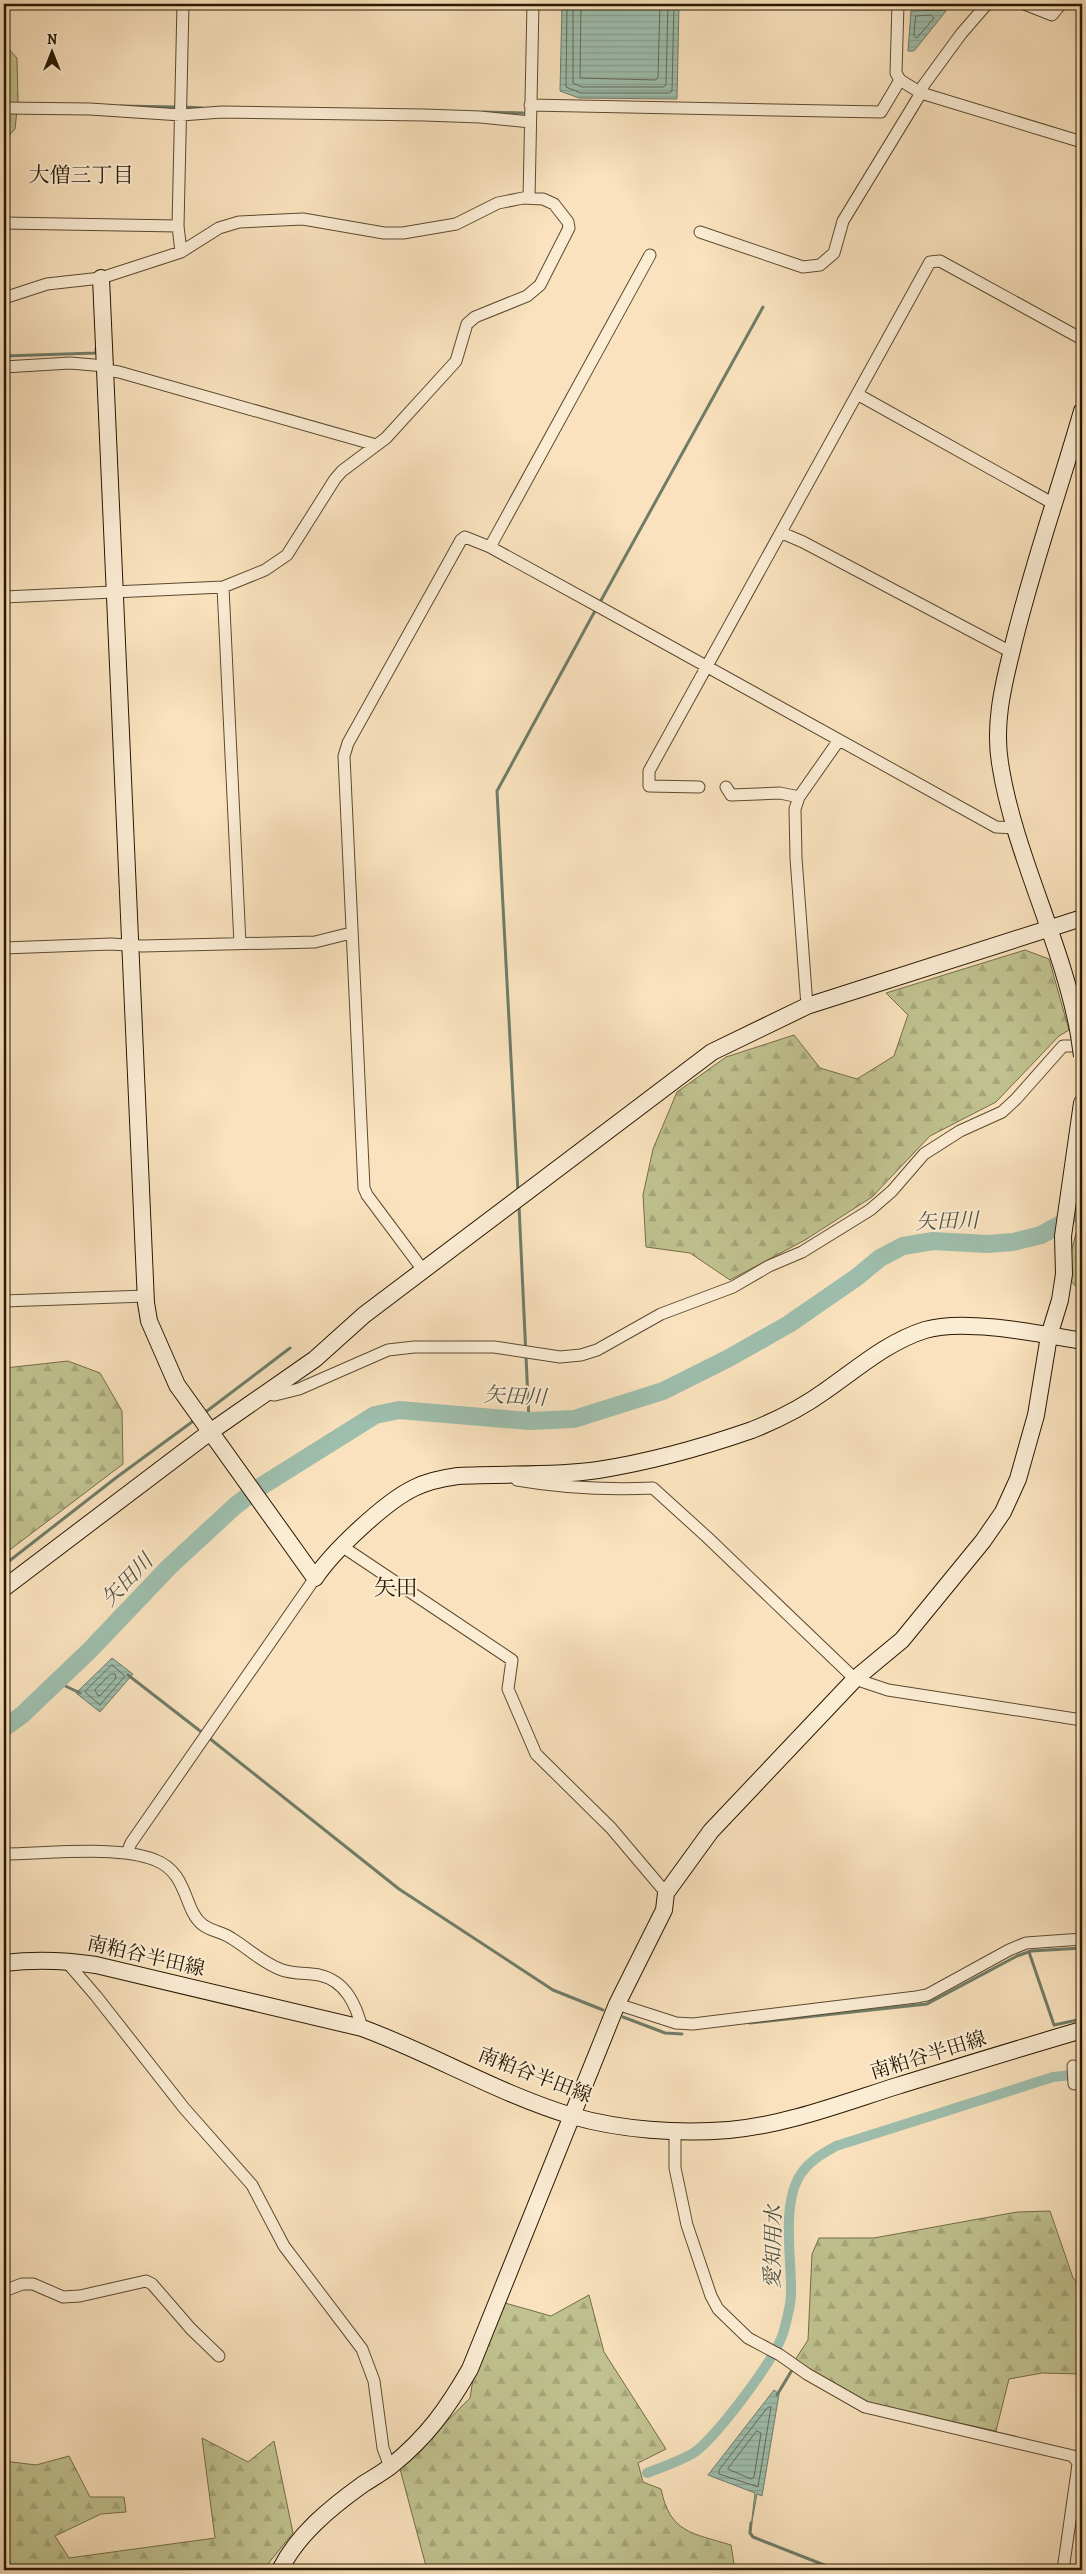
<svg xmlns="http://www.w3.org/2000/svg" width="1086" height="2574" font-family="Alegreya,'Noto Serif JP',serif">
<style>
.forest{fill:url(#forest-firs);stroke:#746d48}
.water{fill:url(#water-rules);stroke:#6f7c68}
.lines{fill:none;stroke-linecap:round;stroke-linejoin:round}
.shore{stroke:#636b57;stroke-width:1}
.stream{stroke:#6f7c68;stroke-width:3}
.canal{stroke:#9ebead;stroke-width:10}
.river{stroke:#9ebead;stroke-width:18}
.street-casing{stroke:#5c4a30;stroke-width:13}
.secondary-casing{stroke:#281801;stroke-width:18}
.street{stroke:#fbecd4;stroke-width:11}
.secondary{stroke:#fbecd4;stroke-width:16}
.secondary-bridge-casing{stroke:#281801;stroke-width:18;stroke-linecap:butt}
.secondary-bridge{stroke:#fbecd4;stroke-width:16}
.labels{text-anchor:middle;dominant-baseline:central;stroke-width:4;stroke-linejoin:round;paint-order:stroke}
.street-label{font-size:20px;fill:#281801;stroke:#fbecd4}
.neighbourhood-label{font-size:21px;fill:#281801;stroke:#fbecd4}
.water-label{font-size:21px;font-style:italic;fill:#51523d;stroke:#fbecd4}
.quarter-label{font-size:22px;fill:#281801;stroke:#fbecd4}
</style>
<defs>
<pattern id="forest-firs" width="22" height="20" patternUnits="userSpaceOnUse" patternTransform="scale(1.25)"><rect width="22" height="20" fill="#c0c28f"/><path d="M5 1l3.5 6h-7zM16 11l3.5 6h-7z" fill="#a5a67a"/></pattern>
<pattern id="water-rules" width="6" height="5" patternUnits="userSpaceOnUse" patternTransform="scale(1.25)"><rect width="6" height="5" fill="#9ebead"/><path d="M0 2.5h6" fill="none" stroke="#88a393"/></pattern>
</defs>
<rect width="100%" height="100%" fill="#f9e2bd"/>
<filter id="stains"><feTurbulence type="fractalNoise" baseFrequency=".004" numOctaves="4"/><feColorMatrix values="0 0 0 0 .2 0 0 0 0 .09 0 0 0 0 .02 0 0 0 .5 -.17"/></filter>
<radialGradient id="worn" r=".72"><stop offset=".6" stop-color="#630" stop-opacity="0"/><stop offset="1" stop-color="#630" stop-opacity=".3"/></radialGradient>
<!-- forest -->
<path class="forest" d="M 4,44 L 17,58 L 18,101 L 15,129 L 4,141 Z
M 1025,950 L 1049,959 L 1069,1030 L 1059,1036 L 996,1102 L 930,1136 L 872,1197 L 805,1240 L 730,1280 L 690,1253 L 646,1247 L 643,1195 L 653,1149 L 677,1092 L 726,1057 L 794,1035 L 820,1068 L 857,1079 L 894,1056 L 908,1015 L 886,993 Z
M 1082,1211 L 1082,1293 L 1068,1278 L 1069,1260 Z
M 68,1361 L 100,1373 L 122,1411 L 123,1464 L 7,1552 L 4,1550 L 5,1368 Z
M 1050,2211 L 1073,2278 L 1082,2287 L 1082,2374 L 1042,2373 L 1009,2379 L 996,2431 L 864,2403 L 795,2360 L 808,2340 L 812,2254 L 819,2238 L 874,2238 L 1017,2212 Z
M 589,2295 L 604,2352 L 666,2449 L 638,2463 L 643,2482 L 661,2489 C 670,2533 692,2533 731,2545 L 735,2570 L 427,2570 L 400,2469 L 470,2398 L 477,2354 L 505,2303 L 551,2316 Z
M 202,2438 L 248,2462 L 274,2441 L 293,2533 L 263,2570 L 4,2570 L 4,2461 L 36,2465 L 69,2456 L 90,2497 L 124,2497 L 126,2512 L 101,2514 L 55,2536 L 69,2558 L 215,2538 Z"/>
<!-- water -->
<path class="water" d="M 562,4 L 679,4 L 677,99 L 579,98 L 560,91 Z
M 945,10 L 946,11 L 914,51 L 908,51 L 911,11 Z
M 112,1658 L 133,1674 L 100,1712 L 76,1693 Z
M 774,2390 L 779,2394 L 762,2496 L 757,2494 L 751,2527 L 755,2493 L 708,2475 Z"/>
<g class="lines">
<!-- shore -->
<path class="shore" d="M 567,4 L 566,87 L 581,93 L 669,93 L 672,91 L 674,4
M 573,4 L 573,83 L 582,87 L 663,87 L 666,85 L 668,4
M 581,4 L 580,78 L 656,80 L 658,77 L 660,4
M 916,16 L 931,15 L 934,18 L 917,38 L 914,36 Z
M 112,1665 L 125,1676 L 100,1705 L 85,1692 Z
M 111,1674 L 115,1674 L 116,1678 L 101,1695 L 98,1696 L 95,1690 Z
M 771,2407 L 758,2487 L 719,2474 L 719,2470 L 767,2408 Z
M 757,2431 L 761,2433 L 754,2477 L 751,2479 L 728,2469 Z"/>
<!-- stream -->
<path class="stream" d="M 121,106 L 177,107
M 184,107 L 202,108
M 484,112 L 523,113
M 4,356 L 96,353 L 96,349
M 599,604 L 763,307
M 518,1192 L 497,791 L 596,609
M 519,1206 L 529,1421
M 203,1414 L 290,1348
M 4,1565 L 117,1477 L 196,1419
M 128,1675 L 204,1734
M 57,1682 L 80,1693
M 209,1738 L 399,1889 L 553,1990 L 603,2010
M 1029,1952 L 1054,2025 L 1082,2019
M 623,2017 L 665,2033 L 682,2034
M 750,2023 L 927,2004 L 1017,1956 L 1031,1951 L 1082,1948
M 777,2395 L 792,2370
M 751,2523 L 750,2533 L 753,2537 L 837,2570"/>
<!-- canal -->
<path class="canal" d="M 647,2473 C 662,2467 681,2461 695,2452 C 717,2436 778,2356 784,2330 C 787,2319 791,2305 791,2293 C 792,2258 780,2200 803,2171 C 812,2159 824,2153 836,2146 L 1053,2077 L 1082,2074
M 407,2570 L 410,2569"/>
<!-- river -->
<path class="river" d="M 4,1728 L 22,1715 L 90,1650 L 169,1567 L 235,1506 L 260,1487 L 375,1415 L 399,1410 L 529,1421 L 574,1419 L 663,1391 L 729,1358 L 789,1324 L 857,1277 L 880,1258 L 903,1246 L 933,1241 L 987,1244 L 1013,1242 L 1041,1235 L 1061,1224 L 1082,1202"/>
<defs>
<path id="street" d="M 898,4 L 896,73 L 900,80 L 921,93 L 1082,142
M 1024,4 L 1052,15 L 1061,4
M 530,105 L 881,112 L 900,80
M 4,108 L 90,109 L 181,115 L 222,112 L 424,115 L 480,117 L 530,122
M 529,198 L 533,4
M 4,223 L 178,226
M 700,232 L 803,267 L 820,265 L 834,253 L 843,221 L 921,93 L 923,86 L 961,34 L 987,4
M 181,252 L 178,226 L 183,4
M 4,298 L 47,284 L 101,278 L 181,252 L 219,228 L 239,222 L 303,219 L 384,233 L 403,233 L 456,224 L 498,203 L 523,198 L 543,199 L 554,204 L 568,222 L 569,228 L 540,285 L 527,296 L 475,317 L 467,324 L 456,361 L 447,371 L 386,438 L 342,471 L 335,479 L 287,555 L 265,570 L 223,587 L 4,597
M 4,367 L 70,363 L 105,366
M 106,370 L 119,372 L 376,445
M 857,394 L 1054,504
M 782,533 L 803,542 L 1011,652
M 490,547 L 650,255
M 223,587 L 240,944
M 699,787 L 649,786 L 649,771 L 930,262 L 940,261 L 1082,339
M 726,787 L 731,795 L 780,793 L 799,797
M 4,948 L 111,944 L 142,946 L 315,942 L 351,933
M 807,1006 L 796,858 L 795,809 L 799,797 L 839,740
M 423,1270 L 367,1195 L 364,1188 L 344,756 L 348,743 L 461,540 L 465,537 L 490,547 L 603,609 L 996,827 L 1016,828
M 4,1301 L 146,1296
M 264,1394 L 275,1395 L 299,1389 L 388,1350 L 414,1347 L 494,1347 L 560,1357 L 581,1355 L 597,1350 L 661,1314 L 733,1287 L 769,1266 L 802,1252 L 870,1210 L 892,1191 L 924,1154 L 960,1131 L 1002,1112 L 1016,1099 L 1063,1046 L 1082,1046
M 517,1480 C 563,1488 606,1490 653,1488 L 707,1537 L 855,1679 L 888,1690 L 1082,1720
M 343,1547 L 512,1660 L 508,1689 L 536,1754 L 611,1828 L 666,1893
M 127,1853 L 131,1843 L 315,1578
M 4,1854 C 45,1854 119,1845 155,1860 C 189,1873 183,1910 203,1925 C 211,1931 222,1932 231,1938 C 248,1948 262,1963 282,1970 C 294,1974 307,1973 319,1975 C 346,1981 356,2005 362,2028
M 65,1960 L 96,1996 L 184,2108 L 252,2185 L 284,2246 L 362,2349 L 374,2381 L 383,2448 L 390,2467
M 617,2004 L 676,2023 L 693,2024 L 916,1997 L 927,1995 L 1009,1950 L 1026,1943 L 1082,1939
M 1073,2066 L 1074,2084
M 675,2131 L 675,2168 L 687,2225 L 711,2296 L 718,2309 L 748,2338 L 780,2355 L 807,2374 L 865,2407 L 1073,2456 L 1078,2463 L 1077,2472 L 1063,2570
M 4,2291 L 22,2284 L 33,2284 L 63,2297 L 80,2296 L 146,2281 L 152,2284 L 191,2329 L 219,2356"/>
<path id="secondary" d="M 101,278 L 146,1303 L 149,1321 L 177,1385 L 315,1578 C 333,1551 385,1502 414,1488 C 428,1481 443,1478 458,1476 C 505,1473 552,1477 598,1470 C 649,1462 703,1447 752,1430 C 777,1420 803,1407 825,1391 C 857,1369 887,1342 925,1330 C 965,1318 1040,1334 1082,1341
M 1079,1035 C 1063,943 1014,855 1000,763 C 994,726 1002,690 1011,654 C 1030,572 1059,492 1082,411
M 4,1588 L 210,1432 L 315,1359 L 364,1315 L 712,1052 L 807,1006 L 1082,918
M 4,1963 C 36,1959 64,1960 96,1965 L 362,2028 C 433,2054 499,2094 572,2116 C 621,2130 678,2134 729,2130 C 786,2125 843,2103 897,2086 C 959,2067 1020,2048 1082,2030
M 280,2570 C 297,2535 330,2508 362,2485 C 371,2479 382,2473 391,2466 C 427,2437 447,2409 470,2369 L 617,2004 L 664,1910 L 666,1893 L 711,1831 L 855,1679 L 902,1640 L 983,1541 L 1003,1512 L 1018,1479 L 1036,1415 L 1049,1336 L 1060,1300 L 1064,1274 L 1063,1236 L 1082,1103"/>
</defs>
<!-- street casing -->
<use href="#street" class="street-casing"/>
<!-- secondary casing -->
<use href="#secondary" class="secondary-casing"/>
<!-- street -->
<use href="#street" class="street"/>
<!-- secondary -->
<use href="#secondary" class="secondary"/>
<defs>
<path id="secondary-bridge" d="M 1079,1035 L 1082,1056"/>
</defs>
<!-- secondary-bridge casing -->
<use href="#secondary-bridge" class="secondary-bridge-casing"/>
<!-- secondary-bridge -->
<use href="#secondary-bridge" class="secondary-bridge"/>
</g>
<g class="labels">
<!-- street labels -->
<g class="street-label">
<text transform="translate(146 1956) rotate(13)">南粕谷半田線</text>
<text transform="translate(928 2055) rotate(-17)">南粕谷半田線</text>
<text transform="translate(535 2075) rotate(21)">南粕谷半田線</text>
</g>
<!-- neighbourhood labels -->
<g class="neighbourhood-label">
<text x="81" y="175">大僧三丁目</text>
</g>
<!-- water labels -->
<g class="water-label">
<text transform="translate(947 1221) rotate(-2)">矢田川</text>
<text transform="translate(515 1396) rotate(3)">矢田川</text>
<text transform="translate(127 1580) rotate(-46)">矢田川</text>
<text transform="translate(773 2247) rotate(-89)">愛知用水</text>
</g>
<!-- quarter labels -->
<g class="quarter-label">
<text x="396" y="1588">矢田</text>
</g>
</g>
<!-- margin -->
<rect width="1086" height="2574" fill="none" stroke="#f9e2bd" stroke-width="20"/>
<rect x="5" y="5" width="1076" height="2564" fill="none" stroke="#281801" stroke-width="2.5"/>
<rect x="10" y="10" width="1066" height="2554" fill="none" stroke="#281801"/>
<!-- north arrow -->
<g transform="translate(52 52)" stroke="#fbecd4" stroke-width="4" paint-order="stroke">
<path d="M0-4L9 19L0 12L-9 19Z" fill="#281801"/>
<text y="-8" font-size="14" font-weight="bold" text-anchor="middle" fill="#281801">N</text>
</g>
<rect width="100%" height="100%" filter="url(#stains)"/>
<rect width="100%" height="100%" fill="url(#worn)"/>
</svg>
